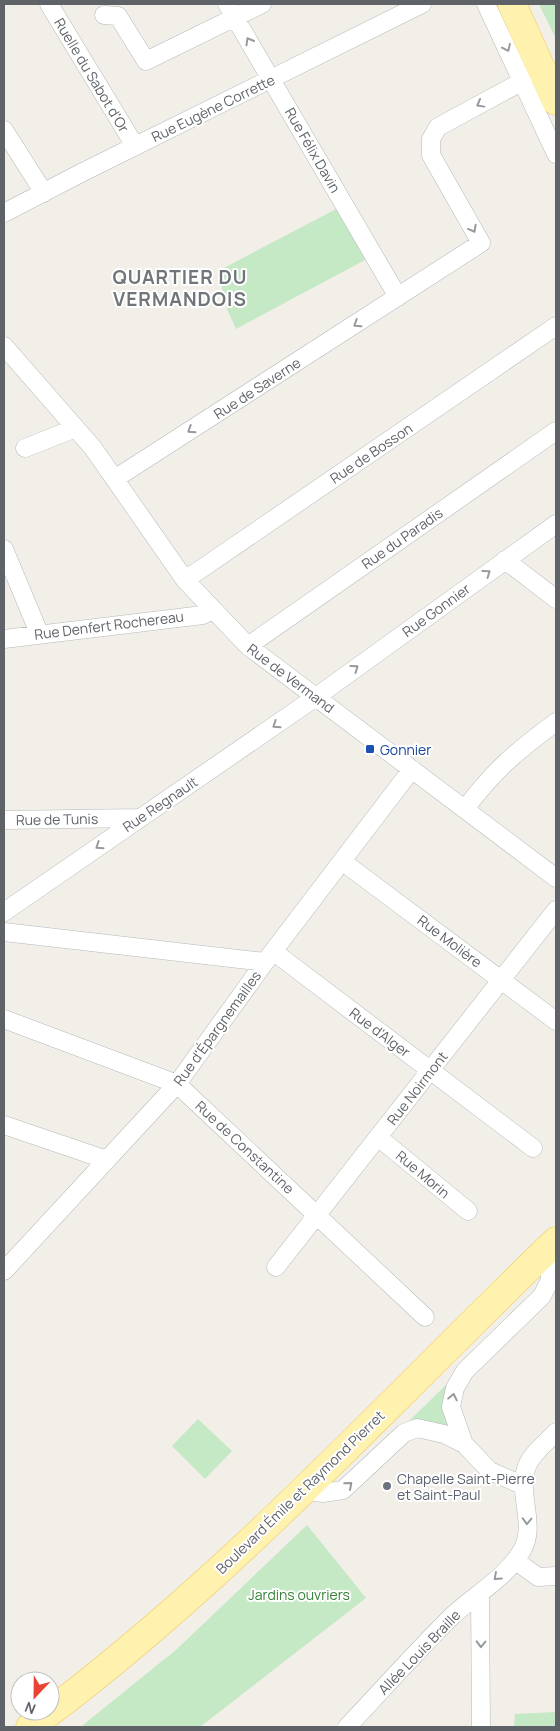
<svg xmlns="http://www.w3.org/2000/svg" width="560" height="1731" font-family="Manrope,sans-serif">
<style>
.green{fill:#c5e8c5}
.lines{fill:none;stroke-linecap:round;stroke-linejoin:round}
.street-casing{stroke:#b5b8bc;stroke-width:19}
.primary-casing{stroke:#f2c960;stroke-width:29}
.street{stroke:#fff;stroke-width:18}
.primary{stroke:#fff2af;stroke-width:28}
.oneway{stroke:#979a9d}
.transit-dot{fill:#1a4fb4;stroke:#fff;stroke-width:2}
.worship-dot{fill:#6b7280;stroke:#fff;stroke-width:2}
.labels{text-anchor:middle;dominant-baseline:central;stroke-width:4;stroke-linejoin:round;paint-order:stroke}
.street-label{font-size:14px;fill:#5f6368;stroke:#fff}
.transit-label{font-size:14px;fill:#164399;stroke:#fff;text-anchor:start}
.worship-label{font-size:14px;fill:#5b616d;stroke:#fff;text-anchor:start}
.park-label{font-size:14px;fill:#348238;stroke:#fff}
.district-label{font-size:19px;font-weight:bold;letter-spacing:1px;fill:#70757a;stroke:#fff}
</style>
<rect width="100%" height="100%" fill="#f1efe8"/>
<!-- green -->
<path class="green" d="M 539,4 L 556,4 L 556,39 Z
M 340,207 L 365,260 L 236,329 L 227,309 L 218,271 Z
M 457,1374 L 446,1403 L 449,1430 L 399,1431 Z
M 198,1419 L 232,1451 L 205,1479 L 172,1446 Z
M 307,1525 L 366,1598 L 200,1727 L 85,1727 L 83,1725 L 177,1649 Z
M 556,1712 L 556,1727 L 514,1727 L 515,1714 Z"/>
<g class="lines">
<defs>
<path id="street" d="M 49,4 L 135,146
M 227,4 L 398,297
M 486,4 L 556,154
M 104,15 L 118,16 L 146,61 L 262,4
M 4,130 L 44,193
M 4,213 L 83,172 L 422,4
M 4,346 L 93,448 L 185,580 L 248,646 L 556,878
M 25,448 L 76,428
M 116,478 L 481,243 L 431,155 L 431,139 L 438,127 L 523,81
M 4,549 L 39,633
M 505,560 L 556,599
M 185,580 L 556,326
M 4,639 L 203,615 L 213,610
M 248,646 L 556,431
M 465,809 C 494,770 517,751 556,722
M 4,820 L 139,818
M 343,862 L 556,1021
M 4,912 L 316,697 L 556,524
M 4,932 L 265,962
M 274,952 L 533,1148
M 4,1019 L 177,1084 L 425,1317
M 4,1125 L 107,1160
M 378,1137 L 468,1211
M 276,1267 L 556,910
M 4,1271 L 177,1084 L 265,962 L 412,769
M 464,1444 L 451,1407 L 455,1388 L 465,1371 L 542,1296 L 550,1280 L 549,1249
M 303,1490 L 323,1493 L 343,1490 L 404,1433 L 417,1428 L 444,1434 L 464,1444 L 490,1471 L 522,1485
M 516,1561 L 538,1577 L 556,1576
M 480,1595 L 481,1727
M 347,1727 C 381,1691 414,1654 449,1619 C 472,1596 504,1580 521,1552 C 538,1526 516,1493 527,1466 C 532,1453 547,1442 556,1432"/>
<path id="primary" d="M 512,4 L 556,101
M 30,1727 C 223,1585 384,1407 556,1241"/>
</defs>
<!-- street casing -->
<use href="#street" class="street-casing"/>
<!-- primary casing -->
<use href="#primary" class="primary-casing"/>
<!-- street -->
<use href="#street" class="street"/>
<!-- primary -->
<use href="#primary" class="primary"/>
</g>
<!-- one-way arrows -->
<defs><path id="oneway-chevron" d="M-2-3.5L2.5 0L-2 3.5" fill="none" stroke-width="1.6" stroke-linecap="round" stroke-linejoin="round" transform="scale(1.25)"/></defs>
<g class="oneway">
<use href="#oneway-chevron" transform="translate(249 41) rotate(-120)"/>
<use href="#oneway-chevron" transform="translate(507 48) rotate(65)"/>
<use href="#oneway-chevron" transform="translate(480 104) rotate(151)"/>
<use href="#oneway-chevron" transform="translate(473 229) rotate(61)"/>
<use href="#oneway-chevron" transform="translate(357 324) rotate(147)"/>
<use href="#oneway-chevron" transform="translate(191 430) rotate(147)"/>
<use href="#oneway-chevron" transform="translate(487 573) rotate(-36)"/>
<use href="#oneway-chevron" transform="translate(355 668) rotate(-36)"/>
<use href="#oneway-chevron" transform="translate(276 725) rotate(146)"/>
<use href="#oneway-chevron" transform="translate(99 846) rotate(146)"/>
<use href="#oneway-chevron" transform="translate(453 1397) rotate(-78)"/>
<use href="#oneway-chevron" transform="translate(349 1485) rotate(-41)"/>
<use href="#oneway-chevron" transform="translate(527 1521) rotate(92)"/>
<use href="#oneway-chevron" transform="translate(497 1577) rotate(138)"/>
<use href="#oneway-chevron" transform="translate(481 1644) rotate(91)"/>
</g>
<!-- markers -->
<rect class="transit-dot" x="365" y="744" width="10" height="10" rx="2.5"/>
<circle class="worship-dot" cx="387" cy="1486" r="5"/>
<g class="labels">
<!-- street labels -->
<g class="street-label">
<text transform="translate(92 75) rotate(59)">Ruelle du Sabot d'Or</text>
<text transform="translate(213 108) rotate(-26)">Rue Eugène Corrette</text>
<text transform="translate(313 150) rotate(60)">Rue Félix Davin</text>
<text transform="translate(257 388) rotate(-33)">Rue de Saverne</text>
<text transform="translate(371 453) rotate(-34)">Rue de Bosson</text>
<text transform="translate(402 538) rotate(-35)">Rue du Paradis</text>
<text transform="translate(436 610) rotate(-36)">Rue Gonnier</text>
<text transform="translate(109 625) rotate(-7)">Rue Denfert Rochereau</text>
<text transform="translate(291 678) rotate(37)">Rue de Vermand</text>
<text transform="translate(160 804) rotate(-34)">Rue Regnault</text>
<text transform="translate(57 819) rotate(-1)">Rue de Tunis</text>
<text transform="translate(450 941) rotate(37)">Rue Molière</text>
<text transform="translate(217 1028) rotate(-54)">Rue d'Épargnemailles</text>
<text transform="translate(380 1032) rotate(37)">Rue d'Alger</text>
<text transform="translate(417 1088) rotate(-52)">Rue Noirmont</text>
<text transform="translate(245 1147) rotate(43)">Rue de Constantine</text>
<text transform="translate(423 1174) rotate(40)">Rue Morin</text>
<text transform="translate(300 1492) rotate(-44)">Boulevard Émile et Raymond Pierret</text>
<text transform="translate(419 1652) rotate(-46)">Allée Louis Braille</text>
</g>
<!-- transit labels -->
<g class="transit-label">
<text x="380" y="749">Gonnier</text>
</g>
<!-- worship labels -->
<g class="worship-label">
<text x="397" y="1478">Chapelle Saint-Pierre<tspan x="397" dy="16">et Saint-Paul</tspan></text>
</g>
<!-- park labels -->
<g class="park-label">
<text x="299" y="1594">Jardins ouvriers</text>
</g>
<!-- district labels -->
<g class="district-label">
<text x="180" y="277">QUARTIER DU<tspan x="180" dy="22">VERMANDOIS</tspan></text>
</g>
</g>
<!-- border -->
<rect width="560" height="1731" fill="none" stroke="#5f6368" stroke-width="10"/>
<!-- north arrow -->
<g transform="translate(35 1696) rotate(202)"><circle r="24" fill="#ffffff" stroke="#bfc1c3"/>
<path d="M0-4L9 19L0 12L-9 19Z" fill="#ea4335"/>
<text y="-8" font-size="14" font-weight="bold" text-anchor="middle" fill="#5f6368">N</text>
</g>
</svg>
